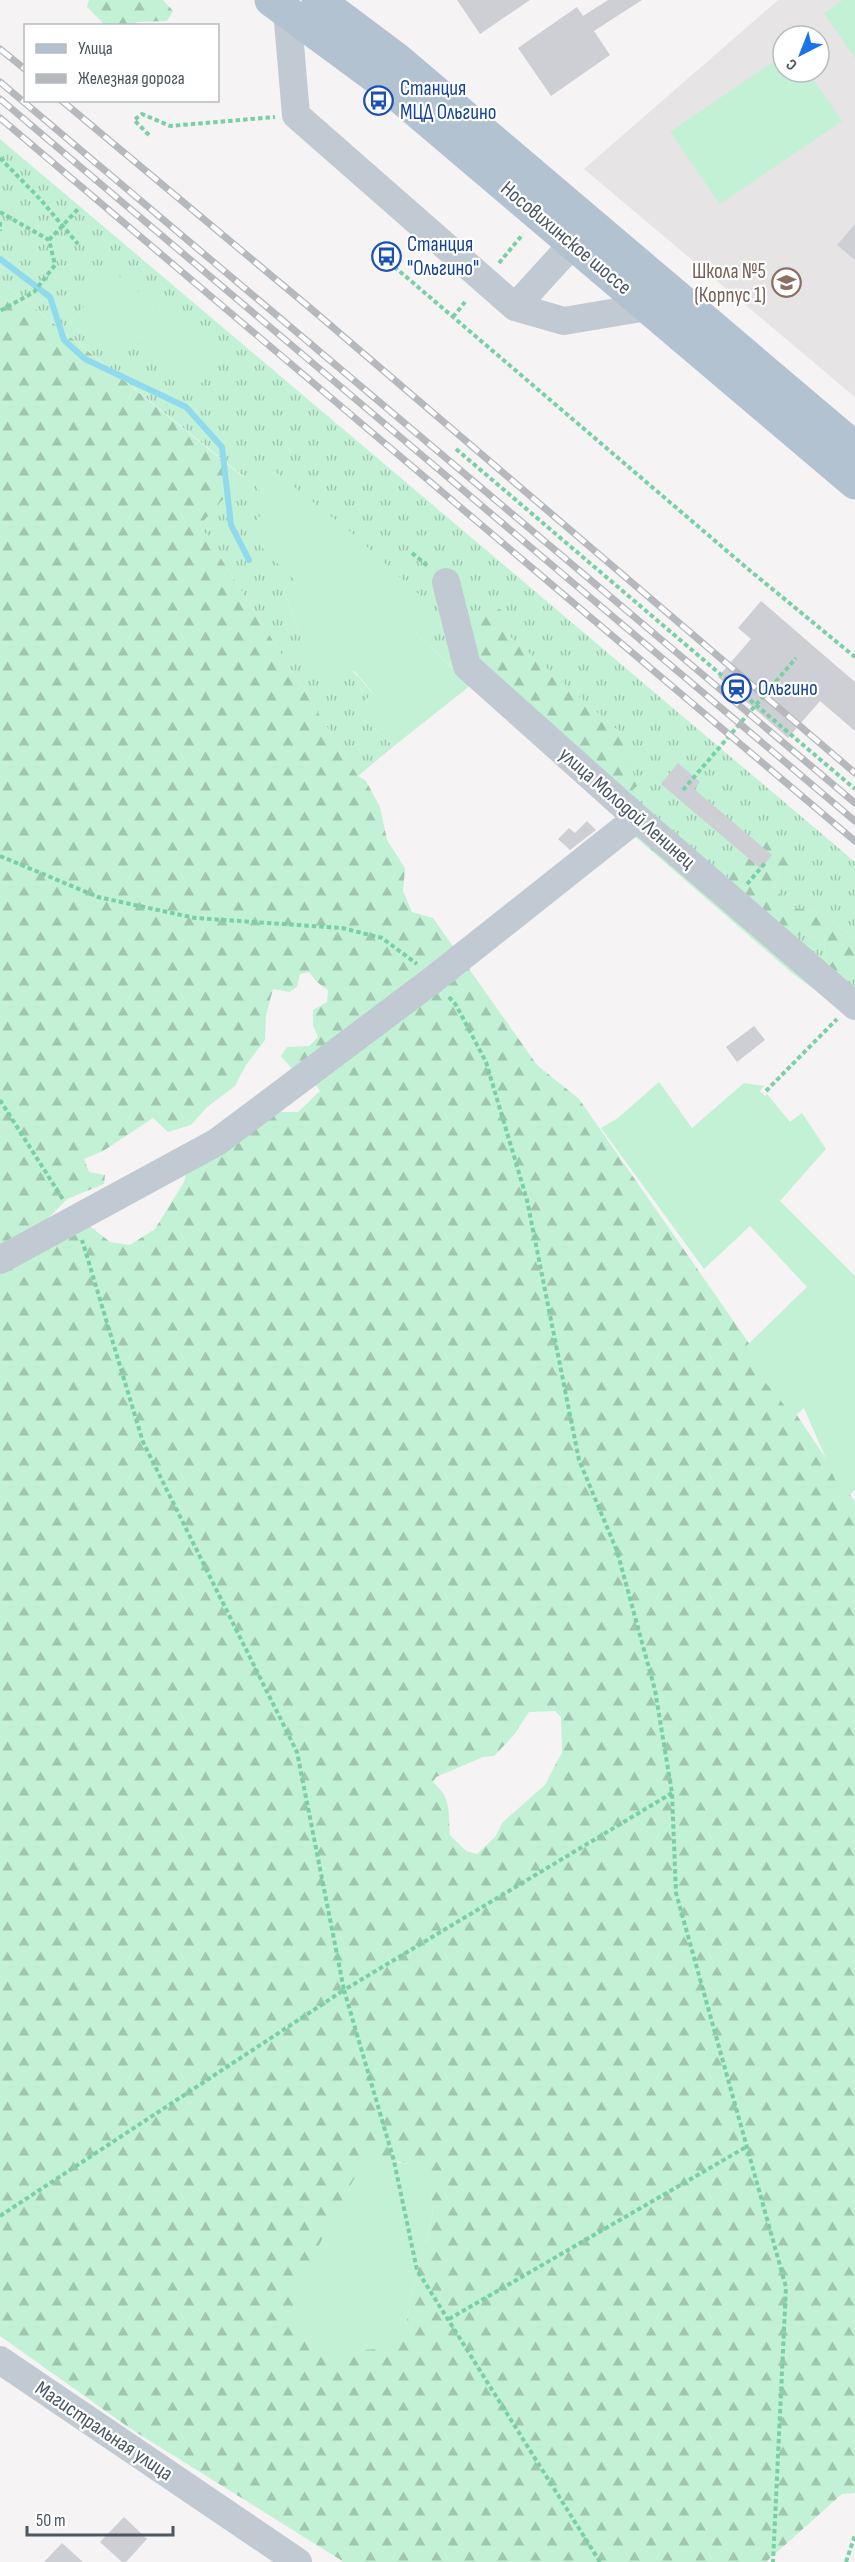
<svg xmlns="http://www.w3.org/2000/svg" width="855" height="2562" font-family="'Sofia Sans Condensed',sans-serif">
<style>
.education{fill:#e6e4e5;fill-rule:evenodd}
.grass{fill:url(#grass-tufts);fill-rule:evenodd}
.forest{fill:url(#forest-firs);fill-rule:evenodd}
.garden{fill:#c3f1d5}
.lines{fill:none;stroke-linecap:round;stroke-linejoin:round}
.stream{stroke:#90daee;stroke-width:6}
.building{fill:#cdcfd5}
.path{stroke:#7ad0a6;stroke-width:4;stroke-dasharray:4.5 3;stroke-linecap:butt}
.minor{stroke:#c1cad2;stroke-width:28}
.major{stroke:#b3c2d1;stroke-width:33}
.rail-casing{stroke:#b5b8bd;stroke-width:7}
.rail{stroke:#fff;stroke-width:4.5;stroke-dasharray:14;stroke-linecap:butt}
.labels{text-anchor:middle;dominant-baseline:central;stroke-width:4.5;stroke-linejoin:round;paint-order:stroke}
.transit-label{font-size:21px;fill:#164399;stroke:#fff;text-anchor:start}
.street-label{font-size:21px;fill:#4a5661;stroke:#fff}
.education-label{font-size:21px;fill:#785e54;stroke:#fff;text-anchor:end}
</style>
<defs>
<pattern id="grass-tufts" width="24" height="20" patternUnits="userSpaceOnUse" patternTransform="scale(1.5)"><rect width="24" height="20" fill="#c3f1d5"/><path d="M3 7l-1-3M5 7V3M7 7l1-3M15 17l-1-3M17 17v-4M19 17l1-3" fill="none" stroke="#a0c6b0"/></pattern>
<pattern id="forest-firs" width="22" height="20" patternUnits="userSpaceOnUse" patternTransform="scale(1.5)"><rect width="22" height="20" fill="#c3f1d5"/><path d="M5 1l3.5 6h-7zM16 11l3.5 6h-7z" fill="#a0c6b0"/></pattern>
</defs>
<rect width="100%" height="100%" fill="#f5f3f3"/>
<!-- education -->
<path class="education" d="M 778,0 L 855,0 L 855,397 L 584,169 ZM 783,36 L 819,36 L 819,72 L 783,72 Z"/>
<!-- grass -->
<path class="grass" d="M 0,139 L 855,862 L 855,938 L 817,911 L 789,907 L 774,886 L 779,872 L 768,828 L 722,884 L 802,933 L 824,943 L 826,968 L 842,979 L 855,967 L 855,1020 L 792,973 L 633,835 L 616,814 L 551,758 L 416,634 L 430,622 L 271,502 L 295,581 L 283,590 L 304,645 L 304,663 L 334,680 L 348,668 C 358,674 364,685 373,693 L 354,711 L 394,746 L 358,776 L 200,525 L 243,476 L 0,280 ZM 104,265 L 221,359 L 198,386 L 139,335 L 116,361 L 71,323 L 85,305 L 76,297 ZM 505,633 L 623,735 L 460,639 Z"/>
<!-- forest -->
<path class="forest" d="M 89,0 L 163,0 L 173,11 L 167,21 L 137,22 L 134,25 L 105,25 L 87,7 Z
M 0,280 L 243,477 L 200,525 L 358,776 L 366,781 L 380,807 L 387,840 L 405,868 L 403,891 L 412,912 L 433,918 L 537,1065 L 579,1099 L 746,1339 L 855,1502 L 855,2493 L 842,2494 L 766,2562 L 344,2562 L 131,2429 L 0,2336 ZM 309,972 L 317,982 L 328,990 L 327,1002 L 313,1010 L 313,1025 L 318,1037 L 309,1046 L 287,1047 L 281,1056 L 305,1084 L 315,1084 L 320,1091 L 298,1112 L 276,1112 L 188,1168 L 184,1182 L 155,1229 L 130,1245 L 110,1242 L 87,1224 L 44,1223 L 67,1199 L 104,1184 L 105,1175 L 89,1172 L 84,1159 L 103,1151 L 153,1118 L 168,1132 L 191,1125 L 207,1107 L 235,1086 L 246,1065 L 265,1040 L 266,1015 L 273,989 L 289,992 L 297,987 L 300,974 ZM 555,1711 L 561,1717 L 562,1752 L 545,1785 L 503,1822 L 495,1837 L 477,1854 L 466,1851 L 450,1835 C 448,1811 452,1799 433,1782 L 436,1777 L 483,1757 L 494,1756 L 513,1736 L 529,1712 ZM 394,2161 L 410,2164 L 430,2188 L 433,2213 L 412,2291 L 406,2326 Z
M 482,608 L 500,609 L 508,618 L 506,633 L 623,735 L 637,786 L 623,798 L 468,658 L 460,639 Z
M 768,828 L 799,857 L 792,869 L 779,872 L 774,886 L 789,907 L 817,911 L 855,938 L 855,967 L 842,979 L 826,968 L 824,943 L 802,933 L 789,940 L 722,884 Z"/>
<!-- garden -->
<path class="garden" d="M 843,0 L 855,0 L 855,58 L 824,13 Z
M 783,55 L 783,72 L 808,72 L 842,121 L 720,204 L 670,132 Z
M 104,264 L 221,359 L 198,387 L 139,335 L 116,362 L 71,323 L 85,305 L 76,297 Z
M 273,470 L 353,534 L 435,609 L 430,622 L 416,634 L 471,685 L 394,746 L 354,711 L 373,693 L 355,672 L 348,669 L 334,680 L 324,682 L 304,664 L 304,645 L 283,590 L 295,581 L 247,532 L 271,502 L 256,487 L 260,475 Z
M 659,1082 L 692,1128 L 744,1083 L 764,1086 L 760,1091 L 765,1096 L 767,1094 L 790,1122 L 802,1113 L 826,1149 L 780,1201 L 855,1276 L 855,1490 L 844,1500 L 804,1408 L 794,1417 L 740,1352 L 807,1287 L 750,1226 L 704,1269 L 601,1128 L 618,1118 Z
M 372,2160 L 411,2164 L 430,2188 L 433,2213 L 412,2291 L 406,2326 L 378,2349 L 327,2352 L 298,2321 L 292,2296 L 356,2175 Z"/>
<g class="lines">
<!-- stream -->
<path class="stream" d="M 0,259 L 50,297 L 64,340 L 85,359 L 186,407 L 222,447 L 231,525 L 249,560"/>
</g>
<!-- building -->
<path class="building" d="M 457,0 L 530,0 L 480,34 Z
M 608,0 L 642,0 L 594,31 L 610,55 L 551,96 L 518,48 L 577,7 L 583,16 Z
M 855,224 L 855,260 L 837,245 Z
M 761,601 L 855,682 L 855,731 L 820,701 L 788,738 L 718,677 L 751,639 L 738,628 Z
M 678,763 L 700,782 L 694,789 L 772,855 L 761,869 L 661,784 Z
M 587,821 L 596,830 L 570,850 L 558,839 L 569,828 L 575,833 Z
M 754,1026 L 765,1040 L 737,1062 L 726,1047 Z
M 124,2517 L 147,2539 L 126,2562 L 122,2562 L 100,2542 Z
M 62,2543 L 83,2562 L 44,2562 Z"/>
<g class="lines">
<!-- path -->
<path class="path" d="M 149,135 L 134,120 L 142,114 L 170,126 L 275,117
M 0,158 L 40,199 L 78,244
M 0,212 L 49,240 L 55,265 L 34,292 L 0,311
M 0,222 L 0,231
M 49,240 L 79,208
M 377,252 L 748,569 L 855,657
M 499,263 L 523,234
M 453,317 L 465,302
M 456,449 L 726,679
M 412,553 L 429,567
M 750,700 L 855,789
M 683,790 L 796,658
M 0,856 L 98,897 L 195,918 L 342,928 L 382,938 L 417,964
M 747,884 L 766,862
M 449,997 L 456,1005 L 486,1062 L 527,1200 L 579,1460 L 617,1551 L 655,1690 L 672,1793 L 676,1893 L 786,2287 L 773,2562
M 766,1091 L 837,1019
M 0,1100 L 64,1201
M 0,2216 L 344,1990 L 297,1752 L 143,1442 L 82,1240
M 449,2319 L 746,2147
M 600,2562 L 417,2270 L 394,2161 L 344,1990 L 672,1793
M 846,2562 L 855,2535"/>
<!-- minor -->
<path class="minor" d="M 287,10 L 296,115 L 515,307 L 564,321 L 647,307
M 515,307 L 588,227
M 446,582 L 467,666 L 637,818 L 855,1006
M 0,1260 L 217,1142 L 434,979 L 637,818
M 0,2360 L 298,2562"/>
<!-- major -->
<path class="major" d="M 271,0 L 381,81 L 855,483
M 318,0 L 398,60 L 855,448"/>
<defs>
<path id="rail" d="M 0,49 L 26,70
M 0,82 L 855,803
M 0,99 L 855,821
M 61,100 L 309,307 L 855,773
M 0,118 L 855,841"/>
</defs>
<!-- rail casing -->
<use href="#rail" class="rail-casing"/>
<!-- rail -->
<use href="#rail" class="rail"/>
</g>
<!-- icons -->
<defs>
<symbol id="bus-ring" viewBox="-11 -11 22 22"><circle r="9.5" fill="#fff" stroke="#1a4fb4" stroke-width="1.5"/><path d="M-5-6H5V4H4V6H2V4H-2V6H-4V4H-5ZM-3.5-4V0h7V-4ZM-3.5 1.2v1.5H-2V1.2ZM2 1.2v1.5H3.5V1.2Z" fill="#1a4fb4"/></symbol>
<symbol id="school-ring" viewBox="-11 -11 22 22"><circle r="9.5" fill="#fff" stroke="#8d6e63" stroke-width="1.5"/><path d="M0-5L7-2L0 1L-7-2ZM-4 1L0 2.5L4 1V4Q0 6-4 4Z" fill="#8d6e63"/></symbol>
<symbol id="station-ring" viewBox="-11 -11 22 22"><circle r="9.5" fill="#fff" stroke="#1a4fb4" stroke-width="1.5"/><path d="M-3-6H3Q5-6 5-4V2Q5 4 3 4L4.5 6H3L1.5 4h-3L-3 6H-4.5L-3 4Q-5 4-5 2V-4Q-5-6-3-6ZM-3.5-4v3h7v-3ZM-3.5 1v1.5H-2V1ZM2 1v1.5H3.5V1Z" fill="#1a4fb4"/></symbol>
</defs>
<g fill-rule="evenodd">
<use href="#bus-ring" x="362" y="84" width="33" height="33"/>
<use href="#bus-ring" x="370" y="240" width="33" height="33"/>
<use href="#school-ring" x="770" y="266" width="33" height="33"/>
<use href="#station-ring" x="720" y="672" width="33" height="33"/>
</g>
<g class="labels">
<!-- transit labels -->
<g class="transit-label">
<text x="400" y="88">Станция<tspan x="400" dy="24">МЦД Ольгино</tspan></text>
<text x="407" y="244">Станция<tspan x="407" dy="24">"Ольгино"</tspan></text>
<text x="758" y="688">Ольгино</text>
</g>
<!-- street labels -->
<g class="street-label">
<text transform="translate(566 238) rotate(40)">Носовихинское шоссе</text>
<text transform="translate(627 808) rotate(41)">улица Молодой Ленинец</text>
<text transform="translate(104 2431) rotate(34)">Магистральная улица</text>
</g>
<!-- education labels -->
<g class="education-label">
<text x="766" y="271">Школа №5<tspan x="766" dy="24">(Корпус 1)</tspan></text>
</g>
</g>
<!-- legend -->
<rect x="24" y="24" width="195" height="78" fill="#ffffff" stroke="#b7bbc0" stroke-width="1.5"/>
<rect x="36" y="44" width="30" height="9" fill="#b3c2d1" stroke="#b7bbc0" stroke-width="1.5"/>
<text x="78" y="54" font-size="18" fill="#4a5661">Улица</text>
<rect x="36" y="74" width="30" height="9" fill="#b5b8bd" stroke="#b7bbc0" stroke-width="1.5"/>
<text x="78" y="84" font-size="18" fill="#4a5661">Железная дорога</text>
<!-- north arrow -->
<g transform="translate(801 54) rotate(222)"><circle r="28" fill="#ffffff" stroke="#b7bbc0" stroke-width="1.5"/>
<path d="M0-4.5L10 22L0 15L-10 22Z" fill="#1a73e8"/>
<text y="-9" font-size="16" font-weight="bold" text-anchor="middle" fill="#4a5661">С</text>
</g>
<!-- scale -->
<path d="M27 2526v9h146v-9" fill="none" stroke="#4a5661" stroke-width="3"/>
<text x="36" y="2526" font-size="18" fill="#4a5661" stroke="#ffffff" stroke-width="4.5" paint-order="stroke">50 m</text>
</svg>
